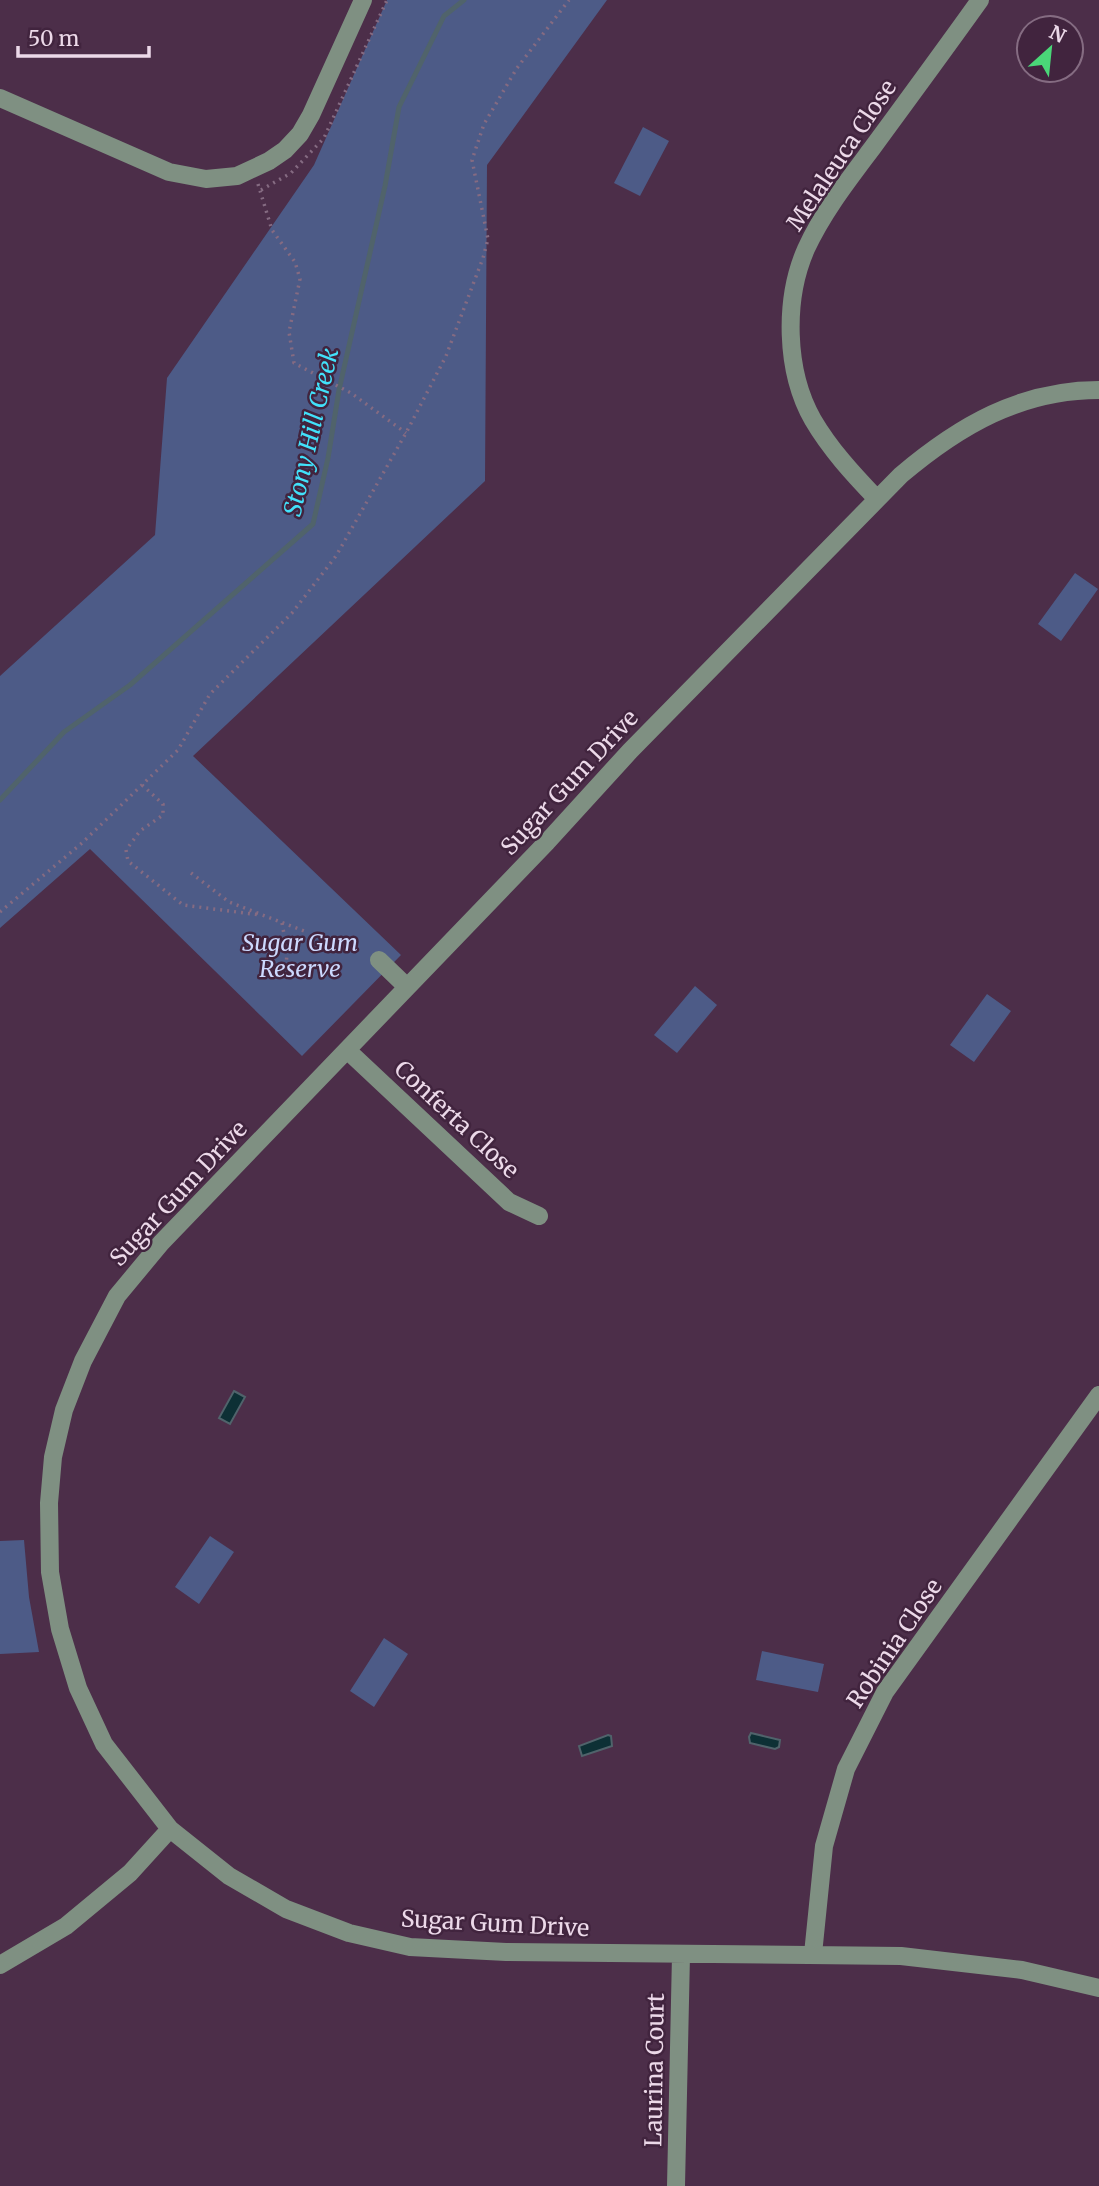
<svg xmlns="http://www.w3.org/2000/svg" width="1099" height="2186" font-family="Merriweather,serif">
<style>
.green{fill:#4d5b87}
.water{fill:#0d3035;stroke:#50636b;stroke-width:2}
.lines{fill:none;stroke-linecap:round;stroke-linejoin:round}
.stream{stroke:#50636b;stroke-width:5}
.path{stroke:#856b82;stroke-width:3.5;stroke-dasharray:2 5;stroke-linecap:butt}
.minor{stroke:#7f9082;stroke-width:18}
.labels{text-anchor:middle;dominant-baseline:central;stroke-width:5;stroke-linejoin:round;paint-order:stroke}
.street-label{font-size:23px;fill:#ecd9e9;stroke:#41243e}
.park-label{font-size:23px;font-style:italic;fill:#ccd9fe;stroke:#41243e}
.water-label{font-size:24px;font-style:italic;fill:#42e1fa;stroke:#41243e}
</style>
<rect width="100%" height="100%" fill="#4c2e49"/>
<!-- green -->
<path class="green" d="M 387,0 L 607,0 L 487,165 L 485,481 L 193,756 L 401,955 L 302,1056 L 90,849 L 0,928 L 0,676 L 155,535 L 167,378 L 314,165 Z
M 643,127 L 669,141 L 640,196 L 614,183 Z
M 1075,573 L 1098,589 L 1061,641 L 1038,624 Z
M 695,986 L 717,1005 L 677,1053 L 654,1035 Z
M 987,994 L 1011,1011 L 974,1062 L 950,1045 Z
M 210,1536 L 234,1552 L 199,1604 L 175,1587 Z
M 24,1540 L 29,1597 L 39,1652 L 0,1654 L 0,1541 Z
M 384,1638 L 408,1654 L 374,1707 L 350,1691 Z
M 762,1651 L 824,1664 L 818,1692 L 756,1680 Z"/>
<!-- water -->
<path class="water" d="M 234,1391 L 245,1397 L 230,1424 L 219,1418 Z
M 751,1733 L 780,1740 L 779,1747 L 775,1749 L 750,1743 L 749,1737 Z
M 608,1735 L 611,1736 L 612,1746 L 582,1756 L 579,1746 Z"/>
<g class="lines">
<!-- stream -->
<path class="stream" d="M 0,800 L 64,732 L 130,685 L 313,524 L 328,458 L 339,390 L 385,186 L 399,107 L 444,16 L 464,0"/>
<!-- path -->
<path class="path" d="M 258,184 L 272,230 L 295,262 L 300,279 L 289,332 L 294,363 L 351,393 L 406,433
M 261,190 L 291,173 L 324,138 L 387,0
M 142,785 L 163,804 L 163,815 L 140,831 L 126,850 L 128,861 L 183,905 L 260,915
M 191,873 L 229,902 L 304,931
M 0,912 L 82,843 L 178,750 L 210,694 L 292,613 L 336,556 L 406,433 L 446,356 L 483,258 L 488,239 L 472,160 L 484,124 L 517,68 L 569,0
M 282,923 L 287,951 L 286,969"/>
<!-- minor -->
<path class="minor" d="M 0,98 L 169,172 L 206,179 L 237,176 L 269,161 L 285,150 L 300,134 L 311,115 L 363,0
M 1099,390 C 1020,390 959,426 901,475 L 630,751 L 547,842 L 161,1243 L 117,1296 L 83,1361 L 64,1410 L 53,1457 L 49,1503 L 50,1572 L 60,1629 L 78,1688 L 104,1744 L 170,1829 L 229,1876 L 286,1909 L 349,1933 L 410,1947 L 506,1952 L 901,1956 L 1022,1970 L 1099,1988
M 876,498 C 853,474 830,449 813,420 C 785,371 784,299 806,249 C 823,212 849,179 873,147 C 909,98 945,49 980,0
M 379,960 L 407,987
M 347,1050 L 509,1202 L 539,1216
M 813,1954 L 824,1846 L 846,1769 L 885,1692 L 1099,1395
M 0,1965 L 66,1926 L 130,1873 L 170,1829
M 676,2186 L 681,1955"/>
</g>
<g class="labels">
<!-- street labels -->
<g class="street-label">
<text transform="translate(841 155) rotate(-56)">Melaleuca Close</text>
<text transform="translate(569 782) rotate(-47)">Sugar Gum Drive</text>
<text transform="translate(457 1119) rotate(43)">Conferta Close</text>
<text transform="translate(178 1193) rotate(-47)">Sugar Gum Drive</text>
<text transform="translate(894 1643) rotate(-56)">Robinia Close</text>
<text transform="translate(495 1923) rotate(3)">Sugar Gum Drive</text>
<text transform="translate(654 2070) rotate(-89)">Laurina Court</text>
</g>
<!-- park labels -->
<g class="park-label">
<text x="300" y="942">Sugar Gum<tspan x="300" dy="26">Reserve</tspan></text>
</g>
<!-- water labels -->
<g class="water-label">
<text transform="translate(311 432) rotate(-77)">Stony Hill Creek</text>
</g>
</g>
<!-- north arrow -->
<g transform="translate(1050 49) rotate(27)"><circle r="33" fill="#41243e" stroke="#856c82" stroke-width="2"/>
<path d="M0-5L12 26L0 18L-12 26Z" fill="#4ad778"/>
<text y="-10" font-size="19" font-weight="bold" text-anchor="middle" fill="#ecd9e9">N</text>
</g>
<!-- scale -->
<path d="M18 46v10h131v-10" fill="none" stroke="#ecd9e9" stroke-width="3.5"/>
<text x="28" y="46" font-size="21" fill="#ecd9e9" stroke="#41243e" stroke-width="5" paint-order="stroke">50 m</text>
</svg>
